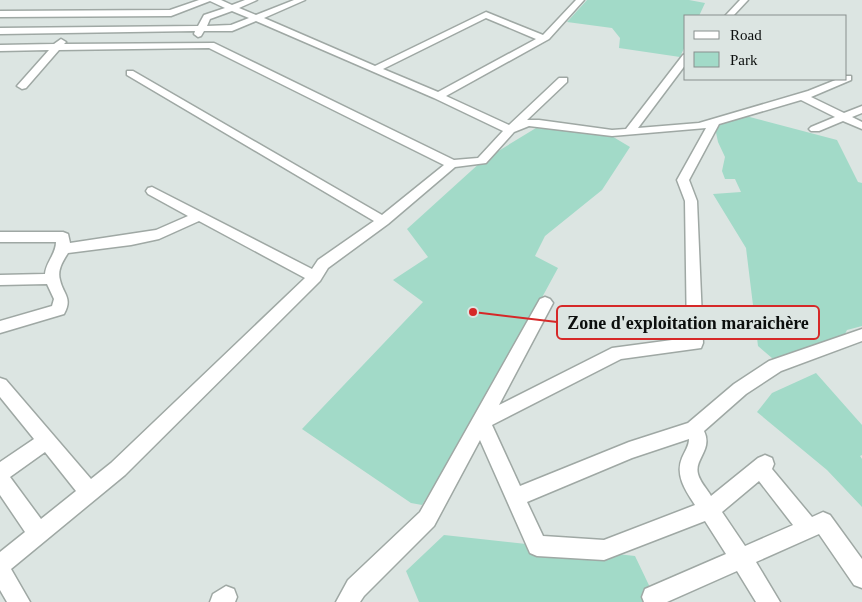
<svg xmlns="http://www.w3.org/2000/svg" width="862" height="602" font-family="'Times New Roman',serif">
<style>
.green{fill:#a2dac8}
.lines{fill:none;stroke-linecap:round;stroke-linejoin:round}
.minor-casing{stroke:#9fa8a4;stroke-width:3}
.minor{fill:#fff;fill-rule:evenodd}
.leader{fill:none;stroke:#d62828;stroke-width:2}
.callout-dot{fill:#d62828;stroke:#dce5e2;stroke-width:2}
.callout{fill:#dce5e2;stroke:#d62828;stroke-width:2}
.callout-label{font-size:18px;text-anchor:middle;font-weight:bold;fill:#0b0e0d}
</style>
<rect width="100%" height="100%" fill="#dce5e2"/>
<!-- green -->
<path class="green" d="M 587,0 L 689,0 L 705,3 L 699,16 L 686,16 L 686,44 L 680,57 L 619,48 L 620,38 L 612,28 L 567,22 Z
M 742,115 L 837,140 L 858,182 L 862,183 L 862,326 L 847,330 L 841,342 L 779,364 L 758,346 L 746,248 L 713,194 L 741,192 L 735,179 L 725,179 L 722,171 L 725,157 L 718,142 L 714,123 Z
M 536,128 L 610,135 L 630,147 L 602,190 L 545,236 L 535,256 L 558,268 L 478,415 L 422,505 L 411,503 L 302,429 L 423,302 L 393,280 L 428,257 L 407,229 L 482,161 Z
M 816,373 L 862,425 L 862,455 L 860,456 L 862,459 L 862,507 L 827,470 L 757,412 L 772,393 Z
M 444,535 L 635,556 L 657,602 L 419,602 L 406,571 Z"/>
<g class="lines">
<defs>
<path id="minor" d="M 199,0 L 221,0 L 232,5 L 245,0 L 257,0 L 239,8 L 256,15 L 294,0 L 305,0 L 264,18 L 375,66 L 486,12 L 543,35 L 576,0 L 584,0 L 549,39 L 446,96 L 509,125 L 559,78 L 567,78 L 567,82 L 527,120 L 539,120 L 612,130 L 626,129 L 683,55 L 686,54 L 686,64 L 638,128 L 699,123 L 808,91 L 838,79 L 846,79 L 846,76 L 851,76 L 851,80 L 811,97 L 844,113 L 862,106 L 862,113 L 852,117 L 862,122 L 862,129 L 843,121 L 819,131 L 811,131 L 809,129 L 811,127 L 835,117 L 801,100 L 719,124 L 689,180 L 697,201 L 703,343 L 701,348 L 621,359 L 492,425 L 520,486 L 629,442 L 688,423 L 734,384 L 769,361 L 862,329 L 862,341 L 781,371 L 746,394 L 704,431 C 713,450 694,459 698,474 C 700,482 707,489 711,496 L 758,458 L 765,455 L 772,458 L 774,464 L 772,469 L 812,517 L 823,512 L 830,515 L 862,559 L 862,588 L 854,585 L 819,534 L 756,562 L 780,602 L 756,602 L 737,571 L 667,602 L 644,602 L 642,597 L 645,589 L 726,554 L 705,521 L 604,560 L 537,556 L 530,553 L 480,440 L 434,526 L 364,596 L 360,602 L 336,602 L 348,580 L 420,512 L 540,299 L 545,297 L 550,299 L 553,303 L 499,405 L 612,348 L 687,338 L 685,201 L 677,180 L 706,128 L 612,136 L 529,126 L 514,132 L 486,163 L 455,167 L 388,224 L 328,268 L 320,281 L 125,475 L 11,569 L 30,602 L 7,602 L 0,590 L 0,552 L 25,532 L 0,495 L 0,462 L 34,439 L 0,397 L 0,378 L 6,380 L 91,479 L 111,463 L 305,278 L 199,221 L 159,239 L 131,245 L 68,253 C 63,261 57,270 60,280 C 63,294 73,298 64,314 L 0,333 L 0,321 L 52,306 L 54,299 L 47,284 L 0,285 L 0,275 L 45,274 C 46,262 56,254 56,242 L 0,242 L 0,232 L 63,232 L 68,234 L 70,243 L 156,230 L 188,216 L 148,194 L 146,191 L 148,188 L 152,187 L 312,269 L 318,260 L 374,221 L 127,75 L 127,71 L 133,71 L 382,215 L 444,165 L 209,48 L 59,50 L 26,88 L 22,89 L 17,86 L 49,50 L 0,51 L 0,45 L 54,44 L 61,39 L 66,42 L 64,44 L 214,43 L 454,160 L 478,158 L 503,131 L 434,98 L 256,21 L 232,31 L 204,31 L 201,36 L 198,37 L 194,34 L 195,31 L 0,34 L 0,28 L 198,26 L 204,15 L 225,8 L 210,1 L 171,16 L 0,17 L 0,11 L 170,10 ZM 232,11 L 249,18 L 231,25 L 207,26 L 210,19 ZM 486,18 L 536,39 L 438,92 L 383,69 ZM 689,439 C 689,446 685,451 682,458 C 675,475 685,490 695,505 L 604,540 L 543,536 L 527,502 L 632,458 ZM 45,452 L 76,491 L 41,519 L 10,477 ZM 759,481 L 793,525 L 745,546 L 722,512 Z
M 740,0 L 748,0 L 733,16 L 725,16 Z
M 226,586 L 234,589 L 237,597 L 235,602 L 210,602 L 213,594 Z"/>
</defs>
<!-- minor casing -->
<use href="#minor" class="minor-casing"/>
<!-- minor -->
<use href="#minor" class="minor"/>
</g>
<!-- callouts -->
<path class="leader" d="M473 312L557 322"/>
<circle class="callout-dot" cx="473" cy="312" r="5"/>
<rect class="callout" x="557" y="306" width="262" height="33" rx="5"/>
<g class="callout-label">
<text x="688" y="329">Zone d'exploitation maraichère</text>
</g>
<!-- legend -->
<rect x="684" y="15" width="162" height="65" fill="#dce5e2" stroke="#888f8d"/>
<rect x="694" y="31" width="25" height="8" fill="#ffffff" stroke="#888f8d"/>
<text x="730" y="40" font-size="15" fill="#0b0e0d">Road</text>
<rect x="694" y="52" width="25" height="15" fill="#a2dac8" stroke="#888f8d"/>
<text x="730" y="65" font-size="15" fill="#0b0e0d">Park</text>
</svg>
